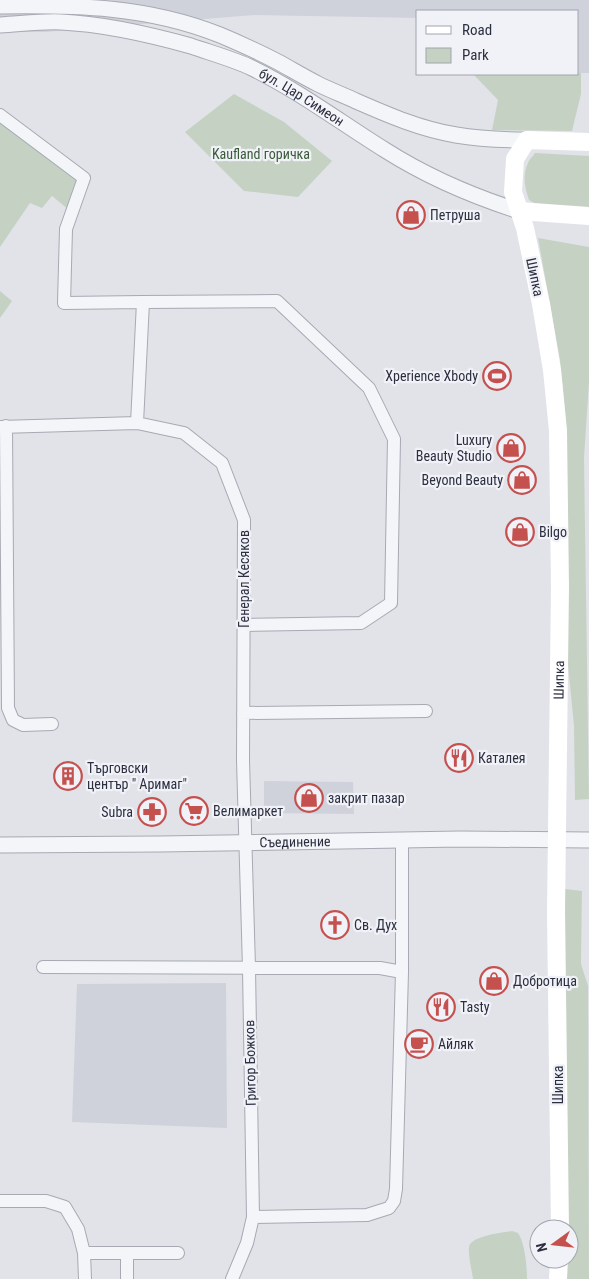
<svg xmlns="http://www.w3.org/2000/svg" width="589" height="1279" font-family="'Roboto Condensed',sans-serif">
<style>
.built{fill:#d0d2db}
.green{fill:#c5d2c3}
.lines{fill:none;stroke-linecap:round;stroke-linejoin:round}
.minor-casing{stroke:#a7a9b3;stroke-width:14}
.tertiary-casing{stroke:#a7a9b3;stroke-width:17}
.minor{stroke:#f4f5f8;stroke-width:12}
.tertiary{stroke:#f4f5f8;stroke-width:15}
.secondary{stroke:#fff;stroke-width:18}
.labels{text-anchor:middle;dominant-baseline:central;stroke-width:4.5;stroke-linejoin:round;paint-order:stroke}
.street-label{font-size:14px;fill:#2b2f40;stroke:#f1f2f7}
.park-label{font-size:14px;fill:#3a5a39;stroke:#f1f2f7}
.poi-label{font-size:14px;fill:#2b2f40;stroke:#f1f2f7;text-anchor:start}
</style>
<rect width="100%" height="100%" fill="#e1e3e9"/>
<!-- built -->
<path class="built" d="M 0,0 L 589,0 L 589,73 L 578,73 L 578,11 L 418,11 L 418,18 L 254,15 L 45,32 L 0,32 Z
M 264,781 L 353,782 L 354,814 L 264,813 Z
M 226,983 L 227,1128 L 72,1122 L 77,984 Z"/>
<!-- green -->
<path class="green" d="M 578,73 L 581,73 L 581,94 L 572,131 L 492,130 L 498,100 L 473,74 L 503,74 L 505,75 Z
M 234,94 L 284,122 L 332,161 L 298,197 L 244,191 L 185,132 Z
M 0,121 L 81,180 L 69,210 L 52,196 L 42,208 L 30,203 L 0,247 Z
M 535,153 L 589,156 L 589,209 L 541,207 L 529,200 C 525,189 522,175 528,163 C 529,160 533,156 535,153 Z
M 538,238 L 589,247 L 589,382 L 584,458 L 589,799 L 575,800 L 574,726 L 567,654 L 567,432 L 560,360 Z
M 0,291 L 12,301 L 0,318 Z
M 565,889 L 582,891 L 581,964 L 588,986 L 589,1279 L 567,1279 L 567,1259 L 569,1259 L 569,1229 L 566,1229 Z
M 512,1231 L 518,1233 C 525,1243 527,1267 527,1279 L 473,1279 C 472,1270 468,1256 469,1247 C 471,1236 501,1233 512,1231 Z"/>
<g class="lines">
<defs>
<path id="minor" d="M 0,115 L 84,178 L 66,229 L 64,303 L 143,302 L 137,423
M 143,302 L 277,301 L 369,388 L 394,439 L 391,603 L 361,623 L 244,625
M 6,426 L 8,708 L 13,720 L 23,725 L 52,724
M 0,427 L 137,423 L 184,433 L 222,463 L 244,520 L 243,760 L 249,968 L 253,1217 L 247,1243 L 232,1279
M 243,713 L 426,711
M 43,967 L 380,968 L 402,972 L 396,1189 L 394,1201 L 389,1208 L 367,1215 L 253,1217
M 402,972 L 402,841
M 0,1201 L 46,1201 L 65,1207 L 78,1229 L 84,1253 L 85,1279
M 84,1253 L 178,1253
M 127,1253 L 127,1279"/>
<g id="tertiary">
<path d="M 0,6 C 77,5 147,6 220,35 C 239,43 259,52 278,62 C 291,69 304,77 318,84 C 330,90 343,95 356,101 C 388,115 420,129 456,135 C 479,139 503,140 527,140"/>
<path id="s1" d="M 0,25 C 20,24 41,21 61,22 C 105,24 148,34 191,46 C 211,53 233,59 252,68 C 299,91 340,122 385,150 C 426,176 472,196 519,211"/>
<path id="s2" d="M 0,845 L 160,844 L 460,839 L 589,840"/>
</g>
</defs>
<!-- minor casing -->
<use href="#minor" class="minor-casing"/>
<!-- tertiary casing -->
<use href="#tertiary" class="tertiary-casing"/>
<!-- minor -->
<use href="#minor" class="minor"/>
<!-- tertiary -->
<use href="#tertiary" class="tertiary"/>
<!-- secondary -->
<g class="secondary">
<path d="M 519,211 L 589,216"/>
<path id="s3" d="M 560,1229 L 556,912 L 560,587 L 558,431 L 552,370 L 541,304 L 525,228 L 513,192 L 515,159 L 527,140 L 589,142"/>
<path d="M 558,1279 L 559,1259"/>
</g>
</g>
<!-- icons -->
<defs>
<symbol id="shop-ring" viewBox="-11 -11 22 22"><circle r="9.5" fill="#f1f2f7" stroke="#c5514f" stroke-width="1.5"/><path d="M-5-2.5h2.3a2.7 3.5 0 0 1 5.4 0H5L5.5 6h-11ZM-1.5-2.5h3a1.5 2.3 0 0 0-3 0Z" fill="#c5514f"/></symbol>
<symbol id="stadium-ring" viewBox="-11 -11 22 22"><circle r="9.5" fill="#f1f2f7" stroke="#c5514f" stroke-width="1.5"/><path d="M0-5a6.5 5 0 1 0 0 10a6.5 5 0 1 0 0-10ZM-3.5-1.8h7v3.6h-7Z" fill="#c5514f"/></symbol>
<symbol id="restaurant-ring" viewBox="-11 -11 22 22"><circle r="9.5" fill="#f1f2f7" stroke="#c5514f" stroke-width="1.5"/><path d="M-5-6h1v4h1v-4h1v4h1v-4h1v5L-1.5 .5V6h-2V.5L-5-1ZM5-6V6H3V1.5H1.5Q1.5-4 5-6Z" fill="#c5514f"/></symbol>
<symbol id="building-ring" viewBox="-11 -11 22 22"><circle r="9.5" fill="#f1f2f7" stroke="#c5514f" stroke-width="1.5"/><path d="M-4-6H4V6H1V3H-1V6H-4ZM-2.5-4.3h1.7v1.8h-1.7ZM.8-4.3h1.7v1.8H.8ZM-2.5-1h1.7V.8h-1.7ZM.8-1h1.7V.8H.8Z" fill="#c5514f"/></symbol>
<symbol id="supermarket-ring" viewBox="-11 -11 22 22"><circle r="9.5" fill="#f1f2f7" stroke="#c5514f" stroke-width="1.5"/><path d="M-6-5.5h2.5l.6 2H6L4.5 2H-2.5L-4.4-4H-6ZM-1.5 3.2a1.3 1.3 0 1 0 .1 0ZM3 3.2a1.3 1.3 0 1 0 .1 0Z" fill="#c5514f"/></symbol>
<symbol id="pharmacy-ring" viewBox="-11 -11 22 22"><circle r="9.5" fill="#f1f2f7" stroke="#c5514f" stroke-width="1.5"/><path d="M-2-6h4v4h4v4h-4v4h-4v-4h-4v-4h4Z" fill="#c5514f"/></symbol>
<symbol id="church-ring" viewBox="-11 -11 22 22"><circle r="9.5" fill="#f1f2f7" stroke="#c5514f" stroke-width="1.5"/><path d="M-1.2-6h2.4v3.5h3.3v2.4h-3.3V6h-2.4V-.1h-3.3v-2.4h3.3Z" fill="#c5514f"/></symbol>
<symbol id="cafe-ring" viewBox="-11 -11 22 22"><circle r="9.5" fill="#f1f2f7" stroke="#c5514f" stroke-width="1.5"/><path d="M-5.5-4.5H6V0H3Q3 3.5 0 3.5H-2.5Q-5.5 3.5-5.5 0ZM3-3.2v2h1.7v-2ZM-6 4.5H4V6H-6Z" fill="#c5514f"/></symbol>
</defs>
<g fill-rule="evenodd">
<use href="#shop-ring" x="395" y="199" width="32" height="32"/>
<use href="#stadium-ring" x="481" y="360" width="32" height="32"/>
<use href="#shop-ring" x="495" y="432" width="32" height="32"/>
<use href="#shop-ring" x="506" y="464" width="32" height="32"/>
<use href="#shop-ring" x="504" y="516" width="32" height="32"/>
<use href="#restaurant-ring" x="443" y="742" width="32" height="32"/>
<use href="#building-ring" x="52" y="760" width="32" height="32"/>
<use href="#shop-ring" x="293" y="782" width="32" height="32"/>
<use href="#supermarket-ring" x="178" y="795" width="32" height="32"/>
<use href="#pharmacy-ring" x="136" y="796" width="32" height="32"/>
<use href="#church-ring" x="319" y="909" width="32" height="32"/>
<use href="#shop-ring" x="478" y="965" width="32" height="32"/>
<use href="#restaurant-ring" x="425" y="991" width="32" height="32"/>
<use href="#cafe-ring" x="403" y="1028" width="32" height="32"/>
</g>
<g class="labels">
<!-- street labels -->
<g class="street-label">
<text stroke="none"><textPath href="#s1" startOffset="316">бул. Цар Симеон</textPath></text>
<text transform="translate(535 277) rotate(78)">Шипка</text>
<text transform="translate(244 579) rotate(-90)">Генерал Кесяков</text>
<text stroke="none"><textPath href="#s3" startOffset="549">Шипка</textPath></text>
<text stroke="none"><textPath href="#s2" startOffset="295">Съединение</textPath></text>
<text transform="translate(250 1063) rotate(-91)">Григор Божков</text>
<text transform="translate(558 1085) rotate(-90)">Шипка</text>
</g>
<!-- park labels -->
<g class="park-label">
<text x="261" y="154">Kaufland горичка</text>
</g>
<!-- poi labels -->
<g class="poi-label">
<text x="430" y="215">Петруша</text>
<text x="478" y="376" text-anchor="end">Xperience Xbody</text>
<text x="492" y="440" text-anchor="end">Luxury<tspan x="492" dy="16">Beauty Studio</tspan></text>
<text x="503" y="480" text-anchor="end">Beyond Beauty</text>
<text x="539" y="532">Bilgo</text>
<text x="478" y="758">Каталея</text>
<text x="87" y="768">Търговски<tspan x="87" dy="16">център " Аримаг"</tspan></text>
<text x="328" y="798">закрит пазар</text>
<text x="213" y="811">Велимаркет</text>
<text x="133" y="812" text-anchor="end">Subra</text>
<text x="354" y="925">Св. Дух</text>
<text x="513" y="981">Добротица</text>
<text x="460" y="1007">Tasty</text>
<text x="438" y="1044">Айляк</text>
</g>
</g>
<!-- legend -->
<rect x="416" y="10" width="162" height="65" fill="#f1f2f7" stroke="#a2a4ae"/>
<rect x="426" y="26" width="25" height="8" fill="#ffffff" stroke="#a2a4ae"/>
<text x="462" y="35" font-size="15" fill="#2b2f40">Road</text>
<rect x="426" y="48" width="25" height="15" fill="#c5d2c3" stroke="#a2a4ae"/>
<text x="462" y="60" font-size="15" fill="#2b2f40">Park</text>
<!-- north arrow -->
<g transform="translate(554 1244) rotate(255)"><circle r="24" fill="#f1f2f7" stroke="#a2a4ae"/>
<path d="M0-4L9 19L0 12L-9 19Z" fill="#c5514f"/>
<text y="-8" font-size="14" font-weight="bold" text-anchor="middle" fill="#2b2f40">N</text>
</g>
</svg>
